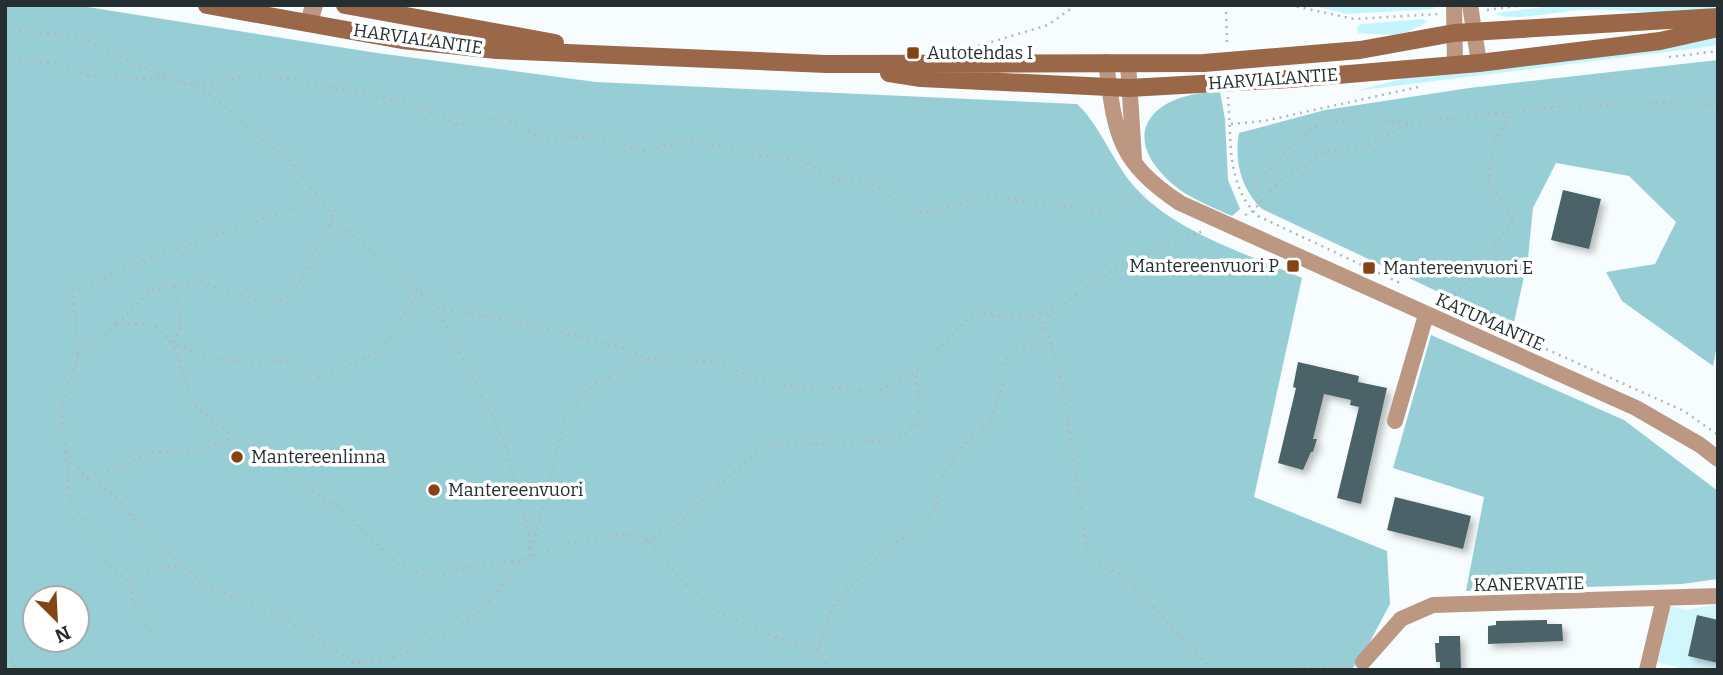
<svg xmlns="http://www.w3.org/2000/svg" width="1723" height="675" font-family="Bitter,serif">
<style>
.built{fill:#d1f7fd}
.green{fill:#c5f5fc}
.forest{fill:#97ced5;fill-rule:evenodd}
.building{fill:#4c6468;filter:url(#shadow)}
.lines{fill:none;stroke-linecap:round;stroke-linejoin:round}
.path{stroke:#b1b8b9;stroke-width:2.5;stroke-dasharray:2 5;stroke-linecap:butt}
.minor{stroke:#bc9883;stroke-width:16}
.tertiary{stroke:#bc9883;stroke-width:18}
.secondary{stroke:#9b6749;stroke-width:18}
.poi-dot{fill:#864313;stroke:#fff;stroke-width:2.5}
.labels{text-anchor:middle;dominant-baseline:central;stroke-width:7;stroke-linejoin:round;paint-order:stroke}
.street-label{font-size:18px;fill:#252f31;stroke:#fff}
.poi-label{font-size:18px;fill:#252f31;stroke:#fff;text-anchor:start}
</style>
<defs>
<filter id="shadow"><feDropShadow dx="4.5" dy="4.5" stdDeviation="3.5" flood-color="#0004"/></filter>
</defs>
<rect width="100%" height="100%" fill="#f7fdfe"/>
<!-- built -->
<path class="built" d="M 1718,604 L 1718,670 L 1689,670 L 1652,661 L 1671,606 L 1686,610 Z"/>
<!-- green -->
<path class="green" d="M 1309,5 L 1434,5 L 1433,9 L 1348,14 Z
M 1562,5 L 1718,5 C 1698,19 1610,8 1580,10 C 1562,11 1507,23 1496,13 Z
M 1423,19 L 1427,22 L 1408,32 L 1393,35 L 1358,33 L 1357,27 L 1361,24 Z
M 1718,36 L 1718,45 L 1706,47 L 1355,91 L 1405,78 Z"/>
<!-- forest -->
<path class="forest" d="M 5,5 L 75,5 L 377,53 L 596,82 L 1077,104 C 1097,121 1113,161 1132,184 C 1174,233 1245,252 1302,278 L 1254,497 L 1387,551 L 1390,604 L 1363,655 L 1351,670 L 5,670 ZM 35,598 L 77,598 L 77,640 L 35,640 Z
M 1718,60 L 1718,340 L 1713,366 L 1622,301 L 1606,272 L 1655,264 L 1676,222 L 1629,176 L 1556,163 L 1533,208 L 1528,258 L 1513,327 L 1262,209 C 1241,189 1234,161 1239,133 L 1325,110 L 1469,88 Z
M 1220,92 L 1225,119 L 1228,180 L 1240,209 L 1232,216 C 1212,207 1191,199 1175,186 C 1113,134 1154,92 1220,92 Z
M 1431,335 L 1624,420 L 1718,491 L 1718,579 L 1682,584 L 1466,591 L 1484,497 L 1393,468 Z"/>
<!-- building -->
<path class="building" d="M 1563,190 L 1601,199 L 1589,249 L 1551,240 Z
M 1298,362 L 1359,376 L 1358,382 L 1387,388 L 1361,504 L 1337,498 L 1359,407 L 1350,405 L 1351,400 L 1324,394 L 1313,439 L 1317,439 L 1313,452 L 1311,452 L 1303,470 L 1278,463 L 1296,388 L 1293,387 Z
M 1395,497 L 1471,516 L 1463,549 L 1387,530 Z
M 1697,615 L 1718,620 L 1718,663 L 1688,656 Z
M 1547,620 L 1547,624 L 1562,624 L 1563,641 L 1488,644 L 1488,626 L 1496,625 L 1496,621 Z
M 1439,636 L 1460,636 L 1461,670 L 1440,670 L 1440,662 L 1436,662 L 1435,643 L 1439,643 Z"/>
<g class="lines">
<!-- path -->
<path class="path" d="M 1226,5 L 1227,45
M 1290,5 L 1354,19 L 1439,14
M 1487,10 L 1525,5
M 5,29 L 76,36 L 175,81 L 197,85 L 237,116 L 251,132 L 287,156 L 339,224 L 437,308 L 503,438 L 529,531 L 530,557 C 555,547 620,527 646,539 C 658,546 677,576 689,588 C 724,623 772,636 818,650 L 834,604 L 886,548 L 910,534 L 934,511 L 943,475 L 958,451 L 988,425 L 1003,386 L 1003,363 L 1013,351 L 1031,346 L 1052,311 L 1117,267 L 1203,231
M 978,46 L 1048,25 L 1076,5
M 1669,57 L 1718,51
M 5,60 L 52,63 L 86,75 L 171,80
M 197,85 L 246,76 L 290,79 L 412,104 L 455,124 L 502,117 L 541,138 L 591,136 L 643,151 L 694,140 L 745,153 L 802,160 L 836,179 L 875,184 L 905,208 L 927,213 L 987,196 L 1086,209 L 1112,209 L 1145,195
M 1228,97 C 1232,139 1225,184 1258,216 L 1400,283
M 1231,124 L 1264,121 L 1423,86
M 1259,204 L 1255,180 C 1276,166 1288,146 1307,132 C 1330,114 1382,120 1409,123
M 1245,215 L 1253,211 L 1280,180 L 1323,153 L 1367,146 L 1409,123 L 1553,107 L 1662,102 L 1718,106
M 175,286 L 181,325 L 174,344 L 213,358 L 249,363 L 282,360 L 321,378 L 378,352 L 392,336 L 417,293
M 1443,303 L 1459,291 L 1514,220 L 1488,181 L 1494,142 L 1511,113
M 437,308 L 521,322 L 623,348 L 649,359 L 716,362 L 766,383 L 877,392 L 915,372 L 976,312 L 1018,319 L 1052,311
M 1045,322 L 1064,392 L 1087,551 L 1095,564 L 1125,576 L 1211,670
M 117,324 L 152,290 L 201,282 L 268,304 L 291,296 L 334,217
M 1495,326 L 1684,411 L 1718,435
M 78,354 L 73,290 L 156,256 L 321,199
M 66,452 L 70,501 L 99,544 L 107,564 L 130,582
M 87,477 L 123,466 L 150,452 L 198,450 L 235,438
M 646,540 L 678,524 L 741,465 L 769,445 L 896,440 L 917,425 L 920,404 L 915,372
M 150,631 C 139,615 125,593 133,573 L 181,566
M 5,646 L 17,670
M 818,650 L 830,670
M 351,663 L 396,657 L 457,626 L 484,609 L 522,560 L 530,557 L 566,415 L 596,383 L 647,360
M 367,670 L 269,609 L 208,588 L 153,542 L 113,494 L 86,477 L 66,452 L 61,407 L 78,355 L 117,324 L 154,325 L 174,344 L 192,403 L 235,438 L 271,453 L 299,483 L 339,508 L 397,563 L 427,577 L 442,575 L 467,566 L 522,560
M 1282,670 L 1348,663"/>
<!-- minor -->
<path class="minor" d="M 1454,5 L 1455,64
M 1470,5 L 1479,63
M 1106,62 C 1115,133 1117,161 1180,203 L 1636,408 L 1700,445 L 1718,459
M 1128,63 L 1134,159
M 1395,421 L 1426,315
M 1363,662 L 1401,619 L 1433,605 L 1718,596
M 1647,670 L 1664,599"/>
<!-- tertiary -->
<path class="tertiary" d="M 309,23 L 314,5"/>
<!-- secondary -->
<path class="secondary" d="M 207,5 L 402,40 L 497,50 L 826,64 L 1204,63 L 1360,50 L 1454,33 L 1718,17
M 345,5 L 555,43
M 889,73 L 921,78 L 1129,88 L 1290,79 L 1479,63 L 1660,41 L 1718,28"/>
</g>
<!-- markers -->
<g class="poi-dot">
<rect x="906" y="46" width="14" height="14" rx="3.5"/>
<rect x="1286" y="259" width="14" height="14" rx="3.5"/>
<rect x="1362" y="261" width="14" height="14" rx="3.5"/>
<circle cx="237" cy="457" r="7"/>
<circle cx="434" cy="490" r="7"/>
</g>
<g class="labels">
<!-- street labels -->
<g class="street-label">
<text transform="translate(418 39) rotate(8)">HARVIALANTIE</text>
<text transform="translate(1273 79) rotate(-4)">HARVIALANTIE</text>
<text transform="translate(1490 322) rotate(24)">KATUMANTIE</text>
<text transform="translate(1529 584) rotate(-1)">KANERVATIE</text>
</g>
<!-- poi labels -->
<g class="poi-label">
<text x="927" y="53">Autotehdas I</text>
<text x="1279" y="266" text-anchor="end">Mantereenvuori P</text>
<text x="1383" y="268">Mantereenvuori E</text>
<text x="251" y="457">Mantereenlinna</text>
<text x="448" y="490">Mantereenvuori</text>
</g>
</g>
<!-- border -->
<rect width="1723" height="675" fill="none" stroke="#252f31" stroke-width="14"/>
<!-- north arrow -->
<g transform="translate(56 619) rotate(156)"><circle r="33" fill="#ffffff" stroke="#a8acad" stroke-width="2"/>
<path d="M0-5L12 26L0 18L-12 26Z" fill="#864313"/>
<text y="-10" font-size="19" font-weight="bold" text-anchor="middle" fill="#252f31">N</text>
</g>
</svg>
